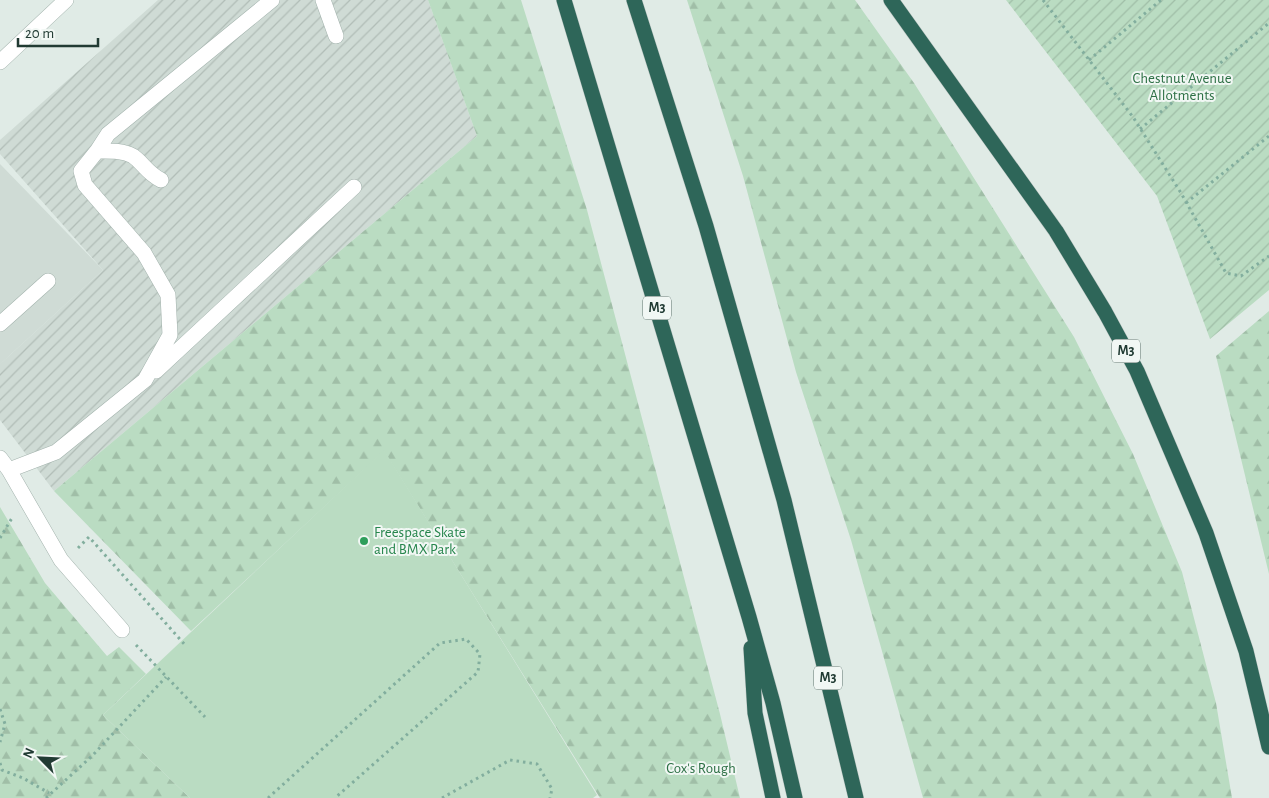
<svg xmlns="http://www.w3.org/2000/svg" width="1269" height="798" font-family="'Alegreya Sans',sans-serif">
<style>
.built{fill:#cfdbd5}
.industrial{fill:url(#industrial-furrows)}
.forest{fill:url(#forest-firs)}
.garden{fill:url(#garden-furrows)}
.pitch{fill:#badcc2}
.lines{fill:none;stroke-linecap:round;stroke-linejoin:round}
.minor-casing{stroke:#a3b3ad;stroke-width:16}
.highway-casing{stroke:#c1c8c6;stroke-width:16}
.path{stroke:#82ae9e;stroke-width:3;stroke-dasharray:2.5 4;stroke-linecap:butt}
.minor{stroke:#fff;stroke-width:15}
.highway{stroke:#2e6659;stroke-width:15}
.leisure-dot{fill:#2e9e5b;stroke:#f1f7f4;stroke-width:2}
.labels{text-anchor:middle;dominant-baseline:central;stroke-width:4;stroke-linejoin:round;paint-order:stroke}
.shield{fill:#f1f7f4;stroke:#5f736d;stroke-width:1}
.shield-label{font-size:14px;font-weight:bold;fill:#213b33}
.park-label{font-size:15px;fill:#2d7045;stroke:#f1f7f4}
.leisure-label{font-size:15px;fill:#27864d;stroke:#f1f7f4;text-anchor:start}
</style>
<defs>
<pattern id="industrial-furrows" width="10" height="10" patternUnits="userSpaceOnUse" patternTransform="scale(1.25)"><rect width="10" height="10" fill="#cfdbd5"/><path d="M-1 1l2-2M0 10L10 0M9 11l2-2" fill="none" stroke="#b1bdb7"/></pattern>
<pattern id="forest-firs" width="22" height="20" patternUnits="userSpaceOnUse" patternTransform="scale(1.25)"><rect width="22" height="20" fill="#badcc2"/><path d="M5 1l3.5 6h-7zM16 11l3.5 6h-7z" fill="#a0bea7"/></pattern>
<pattern id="garden-furrows" width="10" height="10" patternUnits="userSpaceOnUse" patternTransform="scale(1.25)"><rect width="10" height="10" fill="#badcc2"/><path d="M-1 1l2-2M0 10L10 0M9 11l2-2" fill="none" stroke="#a0bea7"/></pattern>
</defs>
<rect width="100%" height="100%" fill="#e0ebe6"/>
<!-- built -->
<path class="built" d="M 0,164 L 103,270 L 0,364 Z"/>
<!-- industrial -->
<path class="industrial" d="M 158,0 L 428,0 L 477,136 L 54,491 L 0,420 L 0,364 L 103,270 L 0,154 L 0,140 Z"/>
<!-- forest -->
<path class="forest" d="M 428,0 L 521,0 L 587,210 L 720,714 L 740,798 L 600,798 L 384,451 L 191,631 L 54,491 L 477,136 Z
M 687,0 L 855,0 L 914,83 L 1074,337 L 1133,454 L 1182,572 L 1216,703 L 1232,798 L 923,798 L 851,540 L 796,372 L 743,176 Z
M 1269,311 L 1269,574 L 1216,356 Z
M 0,507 L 45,583 L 107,656 L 119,647 L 146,674 L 103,715 L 190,798 L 0,798 Z"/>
<!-- garden -->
<path class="garden" d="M 1006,0 L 1269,0 L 1269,290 L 1210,339 L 1157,196 Z"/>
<!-- pitch -->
<path class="pitch" d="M 384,450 L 597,795 L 593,798 L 190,798 L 103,715 Z"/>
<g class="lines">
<defs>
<path id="minor" d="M 323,0 L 336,36
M 0,62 L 66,0
M 161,180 C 147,173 143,163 133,156 C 122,150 109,151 97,151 L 108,134 L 272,0
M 0,324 L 48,281
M 156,371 L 354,187
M 0,458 L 9,470 L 61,560 L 122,630
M 9,470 L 56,452 L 145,380 L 170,335 L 168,295 L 144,253 L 85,185 L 81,171 L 97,151"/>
<path id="highway" d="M 564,0 L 749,617 L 773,703 L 795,798
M 634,0 L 706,226 L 784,500 L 856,798
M 891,0 L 1056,231 L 1105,312 L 1137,371 L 1206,533 L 1246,651 L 1269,747
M 751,648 L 755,713 L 773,798"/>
</defs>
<!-- minor casing -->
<use href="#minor" class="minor-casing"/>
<!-- highway casing -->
<use href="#highway" class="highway-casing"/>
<!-- path -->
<path class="path" d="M 1043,0 L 1133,117 L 1181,193 L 1226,273 L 1241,276 L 1269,256
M 1089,60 L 1161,0
M 1140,129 L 1269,23
M 1186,203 L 1269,136
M 0,538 L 12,518
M 78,548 L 89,537 L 186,646
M 136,645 L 205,717
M 0,709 L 5,724 L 0,742
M 0,763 L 2,770 L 23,778 L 49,793
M 46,798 L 92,756 L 166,677
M 268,798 L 440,643 L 466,639 L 480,654 L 478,672 L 335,798
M 442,798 L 510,760 L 537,764 L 552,789 L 550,798"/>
<!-- minor -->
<use href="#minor" class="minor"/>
<!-- highway -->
<use href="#highway" class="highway"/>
</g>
<!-- markers -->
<circle class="leisure-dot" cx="364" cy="541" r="5"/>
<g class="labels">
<!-- shield labels -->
<g class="shield">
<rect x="643" y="296.5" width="28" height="23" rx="4"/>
<rect x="1112" y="339.5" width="28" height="23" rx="4"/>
<rect x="814" y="666.5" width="28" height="23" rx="4"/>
</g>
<g class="shield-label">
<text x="657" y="308">M3</text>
<text x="1126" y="351">M3</text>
<text x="828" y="678">M3</text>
</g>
<!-- park labels -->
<g class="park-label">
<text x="1182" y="78">Chestnut Avenue<tspan x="1182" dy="17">Allotments</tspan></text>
<text x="701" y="768">Cox's Rough</text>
</g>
<!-- leisure labels -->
<g class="leisure-label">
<text x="374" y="532">Freespace Skate<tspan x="374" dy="17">and BMX Park</tspan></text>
</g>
</g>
<!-- north arrow -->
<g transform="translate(40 758) rotate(294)" stroke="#f1f7f4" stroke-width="4" paint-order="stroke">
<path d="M0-4L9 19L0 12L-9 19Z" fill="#213b33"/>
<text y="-8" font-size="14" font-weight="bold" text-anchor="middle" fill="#213b33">N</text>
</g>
<!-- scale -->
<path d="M18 38v8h80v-8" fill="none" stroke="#213b33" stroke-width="2.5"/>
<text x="25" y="38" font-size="15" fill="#213b33" stroke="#f1f7f4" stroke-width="4" paint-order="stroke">20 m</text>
</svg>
